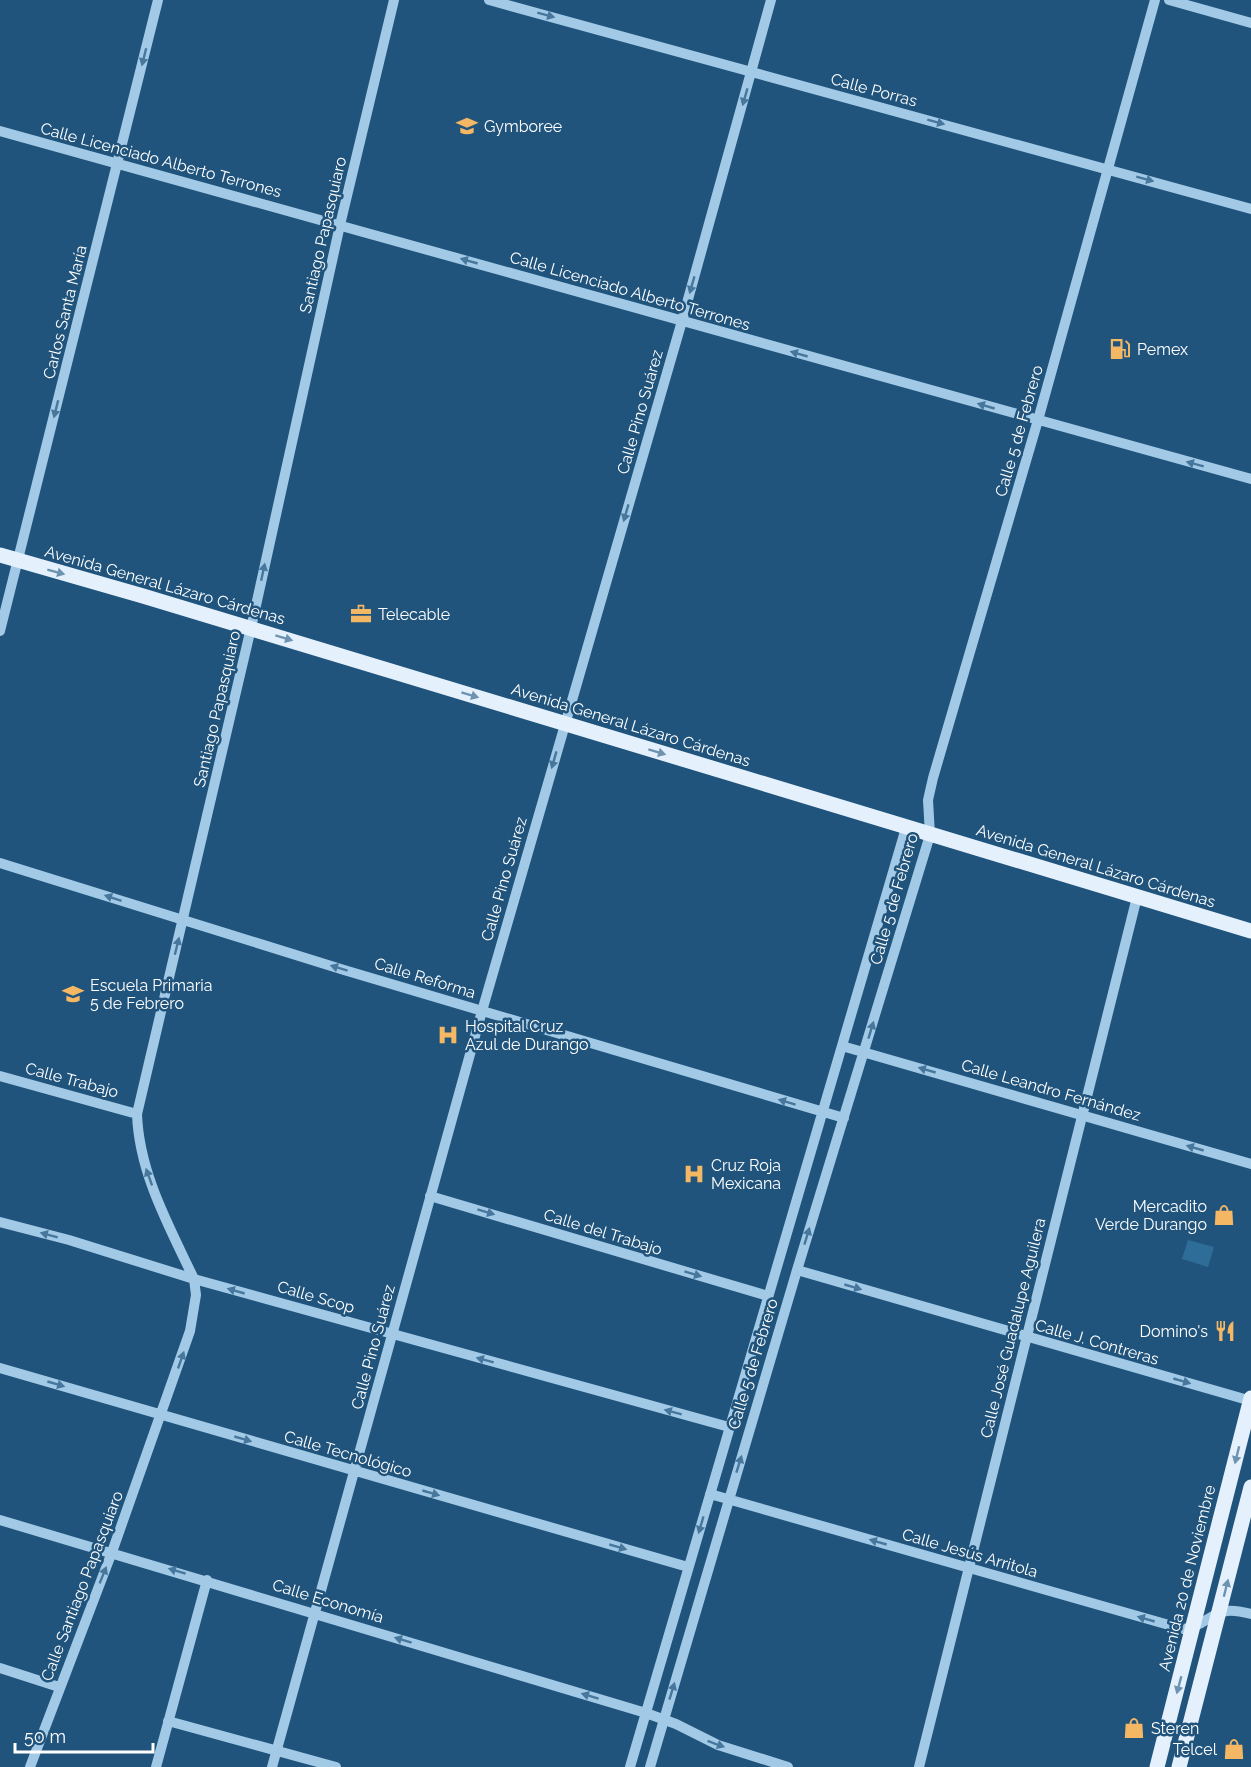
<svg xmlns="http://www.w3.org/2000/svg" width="1251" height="1767" font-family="Raleway,sans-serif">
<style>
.green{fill:#2f6d99}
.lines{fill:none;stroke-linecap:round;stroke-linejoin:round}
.minor{stroke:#a2cae7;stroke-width:10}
.major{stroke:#e4f1fd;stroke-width:15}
.oneway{fill:#47779c}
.oneway2{fill:#6e93b0}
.labels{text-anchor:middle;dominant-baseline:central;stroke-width:5;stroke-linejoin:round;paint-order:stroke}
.street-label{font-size:16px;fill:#fff;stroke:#20547c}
.poi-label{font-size:16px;fill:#fff;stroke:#20547c;text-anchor:start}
</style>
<rect width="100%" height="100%" fill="#20547c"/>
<!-- green -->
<path class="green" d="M 1188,1240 L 1214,1247 L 1208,1267 L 1182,1259 Z"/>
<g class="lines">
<!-- minor -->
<path class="minor" d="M 489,0 L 1251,209
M 1169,0 L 1251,23
M 0,131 L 1251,479
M 0,631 L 158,0
M 0,863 L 344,970 L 844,1118
M 842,1046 L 1251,1164
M 0,1076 L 137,1114
M 430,1196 L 768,1296
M 0,1222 L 69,1240 L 194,1279 L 729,1427
M 797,1270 L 1251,1401
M 0,1368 L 688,1567
M 710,1494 L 1183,1629 C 1201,1628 1211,1613 1227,1611 C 1235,1610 1243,1612 1251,1614
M 0,1520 L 646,1713 L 676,1724 L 718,1745 L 788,1767
M 0,1668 L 59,1687
M 168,1721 L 336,1767
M 30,1767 L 112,1552 L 190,1331 L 196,1295 L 194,1279 C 169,1226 139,1173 137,1114 L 251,628 L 340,225 L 394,0
M 156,1767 L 207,1580
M 272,1767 L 482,1011 L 682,321 L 771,0
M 630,1767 L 906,828
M 650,1767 L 797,1270 L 930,835 L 928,800 L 933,778 L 1038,420 L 1155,0
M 919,1767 L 1137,897"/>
<!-- major -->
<path class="major" d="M 0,555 L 143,596 L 1251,931
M 1157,1767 L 1251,1398
M 1179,1767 L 1251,1487"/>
</g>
<!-- one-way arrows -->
<defs><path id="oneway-solid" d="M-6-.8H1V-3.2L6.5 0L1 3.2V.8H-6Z" transform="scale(1.5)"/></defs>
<g class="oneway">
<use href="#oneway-solid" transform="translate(546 15) rotate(15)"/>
<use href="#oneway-solid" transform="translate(144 57) rotate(104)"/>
<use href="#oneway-solid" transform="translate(745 97) rotate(106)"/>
<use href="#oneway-solid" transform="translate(936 122) rotate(15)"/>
<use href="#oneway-solid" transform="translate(1145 179) rotate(15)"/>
<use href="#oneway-solid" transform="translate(469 261) rotate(-164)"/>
<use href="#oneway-solid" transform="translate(692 285) rotate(106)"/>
<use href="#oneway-solid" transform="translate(799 354) rotate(-164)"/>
<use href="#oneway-solid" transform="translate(986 406) rotate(-164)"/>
<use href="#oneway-solid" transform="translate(56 409) rotate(104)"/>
<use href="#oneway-solid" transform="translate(1195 464) rotate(-165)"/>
<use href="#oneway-solid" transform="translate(626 513) rotate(106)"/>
<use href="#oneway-solid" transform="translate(263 572) rotate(-78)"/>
<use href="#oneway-solid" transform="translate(554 760) rotate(106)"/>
<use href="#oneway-solid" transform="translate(113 898) rotate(-162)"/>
<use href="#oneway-solid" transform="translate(177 946) rotate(-76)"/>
<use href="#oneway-solid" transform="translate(339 968) rotate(-163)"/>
<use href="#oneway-solid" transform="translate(871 1030) rotate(-73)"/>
<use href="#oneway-solid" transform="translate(927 1070) rotate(-164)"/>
<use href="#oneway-solid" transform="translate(787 1102) rotate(-163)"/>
<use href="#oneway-solid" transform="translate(1195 1148) rotate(-164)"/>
<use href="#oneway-solid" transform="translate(149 1177) rotate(-110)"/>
<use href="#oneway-solid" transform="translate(486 1212) rotate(17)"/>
<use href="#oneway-solid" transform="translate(49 1235) rotate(-165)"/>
<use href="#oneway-solid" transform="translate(807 1236) rotate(-73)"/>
<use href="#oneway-solid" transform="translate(693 1274) rotate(17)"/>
<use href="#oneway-solid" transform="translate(853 1287) rotate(16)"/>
<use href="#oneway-solid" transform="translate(236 1291) rotate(-164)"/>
<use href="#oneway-solid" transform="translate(181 1360) rotate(-71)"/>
<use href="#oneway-solid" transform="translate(485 1360) rotate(-165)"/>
<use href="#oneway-solid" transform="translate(1182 1381) rotate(16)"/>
<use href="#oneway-solid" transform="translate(56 1384) rotate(16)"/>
<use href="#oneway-solid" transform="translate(673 1412) rotate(-165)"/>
<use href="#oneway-solid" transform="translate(243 1439) rotate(16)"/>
<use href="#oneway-solid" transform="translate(739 1464) rotate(-73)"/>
<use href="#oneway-solid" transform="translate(431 1493) rotate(16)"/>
<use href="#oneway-solid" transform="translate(701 1525) rotate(106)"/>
<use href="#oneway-solid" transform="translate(878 1542) rotate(-164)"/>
<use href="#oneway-solid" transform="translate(618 1547) rotate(16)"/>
<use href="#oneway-solid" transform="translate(177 1571) rotate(-163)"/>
<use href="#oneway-solid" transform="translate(103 1575) rotate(-68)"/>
<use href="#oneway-solid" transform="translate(1146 1619) rotate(-164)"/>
<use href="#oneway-solid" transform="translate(403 1640) rotate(-163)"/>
<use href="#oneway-solid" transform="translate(672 1691) rotate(-73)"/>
<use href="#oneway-solid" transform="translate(590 1696) rotate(-163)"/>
<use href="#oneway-solid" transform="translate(716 1744) rotate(20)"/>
</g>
<g class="oneway2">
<use href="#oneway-solid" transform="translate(56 572) rotate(15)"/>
<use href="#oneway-solid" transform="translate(284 638) rotate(17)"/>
<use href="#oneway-solid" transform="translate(470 695) rotate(17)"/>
<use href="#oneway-solid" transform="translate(657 752) rotate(17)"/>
<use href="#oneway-solid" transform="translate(1237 1455) rotate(104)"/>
<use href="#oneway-solid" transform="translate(1226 1588) rotate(-76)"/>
<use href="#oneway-solid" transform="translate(1179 1685) rotate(105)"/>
</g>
<!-- icons -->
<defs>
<symbol id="school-bare" viewBox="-9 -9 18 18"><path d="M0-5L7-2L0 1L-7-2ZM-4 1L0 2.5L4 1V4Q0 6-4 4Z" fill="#f4b763" stroke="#20547c" stroke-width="2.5" paint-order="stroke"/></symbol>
<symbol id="fuel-bare" viewBox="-9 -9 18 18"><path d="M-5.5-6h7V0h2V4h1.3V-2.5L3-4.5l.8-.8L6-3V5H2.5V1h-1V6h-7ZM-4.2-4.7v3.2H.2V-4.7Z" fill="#f4b763" stroke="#20547c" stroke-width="2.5" paint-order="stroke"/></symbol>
<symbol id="office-bare" viewBox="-9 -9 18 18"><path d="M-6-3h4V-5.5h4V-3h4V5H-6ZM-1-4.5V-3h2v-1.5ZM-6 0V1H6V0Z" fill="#f4b763" stroke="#20547c" stroke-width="2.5" paint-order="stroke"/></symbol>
<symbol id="hospital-bare" viewBox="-9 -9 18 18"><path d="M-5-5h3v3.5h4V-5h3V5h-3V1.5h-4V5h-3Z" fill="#f4b763" stroke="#20547c" stroke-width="2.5" paint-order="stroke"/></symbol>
<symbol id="shop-bare" viewBox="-9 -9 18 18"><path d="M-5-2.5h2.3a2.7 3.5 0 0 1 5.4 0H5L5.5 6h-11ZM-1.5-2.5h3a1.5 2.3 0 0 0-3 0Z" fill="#f4b763" stroke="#20547c" stroke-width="2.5" paint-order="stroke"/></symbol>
<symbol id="restaurant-bare" viewBox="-9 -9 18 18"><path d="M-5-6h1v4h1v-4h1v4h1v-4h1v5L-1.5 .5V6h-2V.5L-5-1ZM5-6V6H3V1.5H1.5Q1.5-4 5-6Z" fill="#f4b763" stroke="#20547c" stroke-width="2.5" paint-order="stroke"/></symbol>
</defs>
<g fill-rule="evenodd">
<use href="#school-bare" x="452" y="111" width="30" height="30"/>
<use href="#fuel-bare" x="1105" y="334" width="30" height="30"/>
<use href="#office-bare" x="346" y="599" width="30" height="30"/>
<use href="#school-bare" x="58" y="979" width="30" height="30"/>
<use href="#hospital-bare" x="433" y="1020" width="30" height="30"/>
<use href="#hospital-bare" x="679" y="1159" width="30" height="30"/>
<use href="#shop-bare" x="1209" y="1200" width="30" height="30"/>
<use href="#restaurant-bare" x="1210" y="1316" width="30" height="30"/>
<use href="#shop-bare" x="1119" y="1713" width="30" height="30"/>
<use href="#shop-bare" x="1219" y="1734" width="30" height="30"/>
</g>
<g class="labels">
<!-- street labels -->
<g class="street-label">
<text transform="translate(874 90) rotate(15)">Calle Porras</text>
<text transform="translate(161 160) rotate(15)">Calle Licenciado Alberto Terrones</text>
<text transform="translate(323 235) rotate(-77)">Santiago Papasquiaro</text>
<text transform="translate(630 291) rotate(16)">Calle Licenciado Alberto Terrones</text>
<text transform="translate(65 312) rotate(-76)">Carlos Santa María</text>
<text transform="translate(640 412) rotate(-74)">Calle Pino Suárez</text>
<text transform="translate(1019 431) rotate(-74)">Calle 5 de Febrero</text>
<text transform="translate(165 585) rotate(16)">Avenida General Lázaro Cárdenas</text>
<text transform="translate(217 709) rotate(-77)">Santiago Papasquiaro</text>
<text transform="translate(631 725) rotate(17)">Avenida General Lázaro Cárdenas</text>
<text transform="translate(1096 866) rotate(17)">Avenida General Lázaro Cárdenas</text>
<text transform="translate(504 879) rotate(-74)">Calle Pino Suárez</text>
<text transform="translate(894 899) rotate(-74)">Calle 5 de Febrero</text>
<text transform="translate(425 978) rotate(17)">Calle Reforma</text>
<text transform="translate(72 1080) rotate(15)">Calle Trabajo</text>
<text transform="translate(1051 1090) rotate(16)">Calle Leandro Fernández</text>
<text transform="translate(603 1232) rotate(17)">Calle del Trabajo</text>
<text transform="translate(316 1297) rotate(16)">Calle Scop</text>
<text transform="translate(1013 1328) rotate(-76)">Calle José Guadalupe Aguilera</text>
<text transform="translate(1097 1342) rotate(16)">Calle J. Contreras</text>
<text transform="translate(373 1347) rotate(-75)">Calle Pino Suárez</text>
<text transform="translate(753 1364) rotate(-73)">Calle 5 de Febrero</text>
<text transform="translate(348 1454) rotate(16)">Calle Tecnológico</text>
<text transform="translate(970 1553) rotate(16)">Calle Jesús Arritola</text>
<text transform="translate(1187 1578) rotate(-76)">Avenida 20 de Noviembre</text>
<text transform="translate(82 1586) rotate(-69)">Calle Santiago Papasquiaro</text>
<text transform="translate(328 1601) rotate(17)">Calle Economía</text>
</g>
<!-- poi labels -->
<g class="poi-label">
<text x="484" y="126">Gymboree</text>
<text x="1137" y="349">Pemex</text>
<text x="378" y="614">Telecable</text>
<text x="90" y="985">Escuela Primaria<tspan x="90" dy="18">5 de Febrero</tspan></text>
<text x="465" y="1026">Hospital Cruz<tspan x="465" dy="18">Azul de Durango</tspan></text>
<text x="711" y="1165">Cruz Roja<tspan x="711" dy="18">Mexicana</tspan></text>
<text x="1207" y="1206" text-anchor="end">Mercadito<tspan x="1207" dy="18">Verde Durango</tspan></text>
<text x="1208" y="1331" text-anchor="end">Domino's</text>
<text x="1151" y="1728">Steren</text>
<text x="1217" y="1749" text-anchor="end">Telcel</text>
</g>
</g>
<!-- scale -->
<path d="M15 1743v9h138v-9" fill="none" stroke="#ffffff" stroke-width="3"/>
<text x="24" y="1743" font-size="18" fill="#ffffff" stroke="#20547c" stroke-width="4.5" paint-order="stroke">50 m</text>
</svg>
